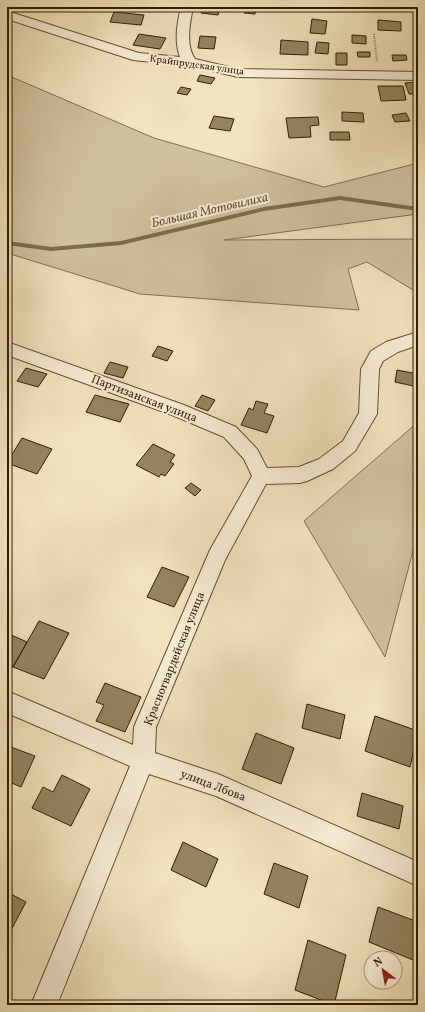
<svg xmlns="http://www.w3.org/2000/svg" width="425" height="1012" font-family="Vollkorn,serif">
<style>
.green{fill:#d1c09d;stroke:#816e4e}
.lines{fill:none;stroke-linecap:round;stroke-linejoin:round}
.stream{fill:#7d6b4b;fill-rule:evenodd}
.building{fill:#958362;stroke:#311c00}
.minor-casing{stroke:#614e2f;stroke-width:2}
.path{stroke:#311c00;stroke-width:2;stroke-dasharray:0.5 1.5;stroke-linecap:butt}
.minor{fill:#f7ecd4;fill-rule:evenodd}
.labels{text-anchor:middle;dominant-baseline:central;stroke-width:4;stroke-linejoin:round;paint-order:stroke}
.far-street-label{font-size:10px;fill:#311c00;stroke:#f7ecd4}
.street-label{font-size:12px;fill:#311c00;stroke:#f7ecd4}
.water-label{font-size:13px;font-style:italic;fill:#645032;stroke:#f7ecd4}
</style>
<rect width="100%" height="100%" fill="#f2e2bd"/>
<filter id="stains"><feTurbulence type="fractalNoise" baseFrequency=".005" numOctaves="4"/><feColorMatrix values="0 0 0 0 .2 0 0 0 0 .09 0 0 0 0 .02 0 0 0 .5 -.17"/></filter>
<radialGradient id="worn" r=".72"><stop offset=".6" stop-color="#630" stop-opacity="0"/><stop offset="1" stop-color="#630" stop-opacity=".3"/></radialGradient>
<!-- green -->
<path class="green" d="M 7,75 L 154,138 L 324,187 L 418,163 L 418,214 L 224,240 L 418,239 L 418,293 L 367,262 L 348,269 L 359,310 L 140,294 L 7,253 Z
M 418,422 L 418,532 L 385,657 L 304,521 Z"/>
<g class="lines">
<!-- stream -->
<path class="stream" d="M 340,196 L 418,207 L 418,211 L 340,200 L 264,211 L 121,245 L 51,251 L 7,245 L 7,241 L 51,247 L 121,241 L 264,207 Z"/>
</g>
<!-- building -->
<path class="building" d="M 203,7 L 220,7 L 218,15 L 201,13 Z
M 245,8 L 256,9 L 255,14 L 244,13 Z
M 114,12 L 144,15 L 141,25 L 110,22 Z
M 312,19 L 327,21 L 325,34 L 310,33 Z
M 378,20 L 401,22 L 401,31 L 378,30 Z
M 139,34 L 166,38 L 160,49 L 133,45 Z
M 352,35 L 366,36 L 366,44 L 352,43 Z
M 200,36 L 216,37 L 214,49 L 198,48 Z
M 281,40 L 308,42 L 308,55 L 280,54 Z
M 317,42 L 329,43 L 328,54 L 315,53 Z
M 357,52 L 370,52 L 370,57 L 358,57 Z
M 336,53 L 347,53 L 347,65 L 336,65 Z
M 392,55 L 406,55 L 407,60 L 393,61 Z
M 200,75 L 215,78 L 211,84 L 197,81 Z
M 417,82 L 418,94 L 409,94 L 405,83 Z
M 378,86 L 403,86 L 406,100 L 381,101 Z
M 181,87 L 191,89 L 187,95 L 177,93 Z
M 342,112 L 363,113 L 364,122 L 342,121 Z
M 406,113 L 410,121 L 395,122 L 392,115 Z
M 214,116 L 234,119 L 230,131 L 209,128 Z
M 318,117 L 319,125 L 310,126 L 311,137 L 289,138 L 286,118 Z
M 330,132 L 349,132 L 350,140 L 330,140 Z
M 158,346 L 173,351 L 167,361 L 152,356 Z
M 110,362 L 128,367 L 123,378 L 104,373 Z
M 26,368 L 47,374 L 38,387 L 17,381 Z
M 397,370 L 418,374 L 418,387 L 395,382 Z
M 95,395 L 129,404 L 120,422 L 86,412 Z
M 202,395 L 215,400 L 208,411 L 195,406 Z
M 256,401 L 268,404 L 264,413 L 274,416 L 267,433 L 241,425 L 249,408 L 253,410 Z
M 22,438 L 52,449 L 37,474 L 7,463 Z
M 153,444 L 175,455 L 170,462 L 174,464 L 165,476 L 161,474 L 159,477 L 136,465 Z
M 191,483 L 201,490 L 195,496 L 185,488 Z
M 162,567 L 189,577 L 174,607 L 147,597 Z
M 39,621 L 69,633 L 44,679 L 13,667 Z
M 7,633 L 27,642 L 13,667 L 7,665 Z
M 105,683 L 141,697 L 125,732 L 96,721 L 104,705 L 96,702 Z
M 307,704 L 345,715 L 340,739 L 302,728 Z
M 375,716 L 418,731 L 410,767 L 365,751 Z
M 256,733 L 294,748 L 281,784 L 242,769 Z
M 8,746 L 35,756 L 21,787 L 7,781 Z
M 62,775 L 90,789 L 71,826 L 32,808 L 43,787 L 53,792 Z
M 362,793 L 403,806 L 399,829 L 357,816 Z
M 183,842 L 218,859 L 206,887 L 171,870 Z
M 274,863 L 308,876 L 299,908 L 264,894 Z
M 7,892 L 26,902 L 8,936 L 7,935 Z
M 378,907 L 418,922 L 418,962 L 369,942 Z
M 308,940 L 346,955 L 334,1005 L 295,990 Z"/>
<g class="lines">
<defs>
<path id="minor" d="M 181,7 L 193,7 C 190,23 185,44 195,59 L 238,69 L 418,72 L 418,80 L 238,77 L 190,66 L 133,60 L 7,19 L 7,11 L 139,53 L 180,57 C 174,41 177,24 181,7 Z
M 418,332 L 418,345 L 398,352 L 383,361 L 379,369 L 377,414 L 355,451 L 333,469 L 307,481 L 300,483 L 266,484 L 225,560 L 156,727 L 155,753 L 218,774 L 418,862 L 418,886 L 216,796 L 149,774 L 57,1005 L 31,1005 L 130,766 L 7,713 L 7,691 L 133,745 L 134,727 L 210,550 L 252,476 L 244,459 L 224,437 L 172,415 L 7,355 L 7,342 L 184,405 L 236,427 L 257,449 L 267,468 L 299,467 L 319,459 L 343,441 L 359,413 L 361,369 L 371,351 L 386,342 Z"/>
</defs>
<!-- minor casing -->
<use href="#minor" class="minor-casing"/>
<!-- path -->
<path class="path" d="M 374,34 L 377,62"/>
<!-- minor -->
<use href="#minor" class="minor"/>
</g>
<g class="labels">
<!-- far-street labels -->
<g class="far-street-label">
<text transform="translate(197 65) rotate(8)">Крайпрудская улица</text>
</g>
<!-- street labels -->
<g class="street-label">
<text transform="translate(144 399) rotate(21)">Партизанская улица</text>
<text transform="translate(175 659) rotate(-68)">Красногвардейская улица</text>
<text transform="translate(213 786) rotate(21)">улица Лбова</text>
</g>
<!-- water labels -->
<g class="water-label">
<text transform="translate(210 211) rotate(-13)">Большая Мотовилиха</text>
</g>
</g>
<!-- margin -->
<rect width="425" height="1012" fill="none" stroke="#f2e2bd" stroke-width="24"/>
<rect x="8" y="8" width="409" height="996" fill="none" stroke="#311c00" stroke-width="2"/>
<rect x="12" y="12" width="401" height="988" fill="none" stroke="#311c00"/>
<!-- north arrow -->
<g transform="translate(383 970) rotate(328)"><circle r="19" fill="#f7ecd4" stroke="#a8997f"/>
<path d="M0-3L7 15L0 10L-7 15Z" fill="#8f2418"/>
<text y="-6" font-size="11" font-weight="bold" text-anchor="middle" fill="#311c00">N</text>
</g>
<rect width="100%" height="100%" filter="url(#stains)"/>
<rect width="100%" height="100%" fill="url(#worn)"/>
</svg>
